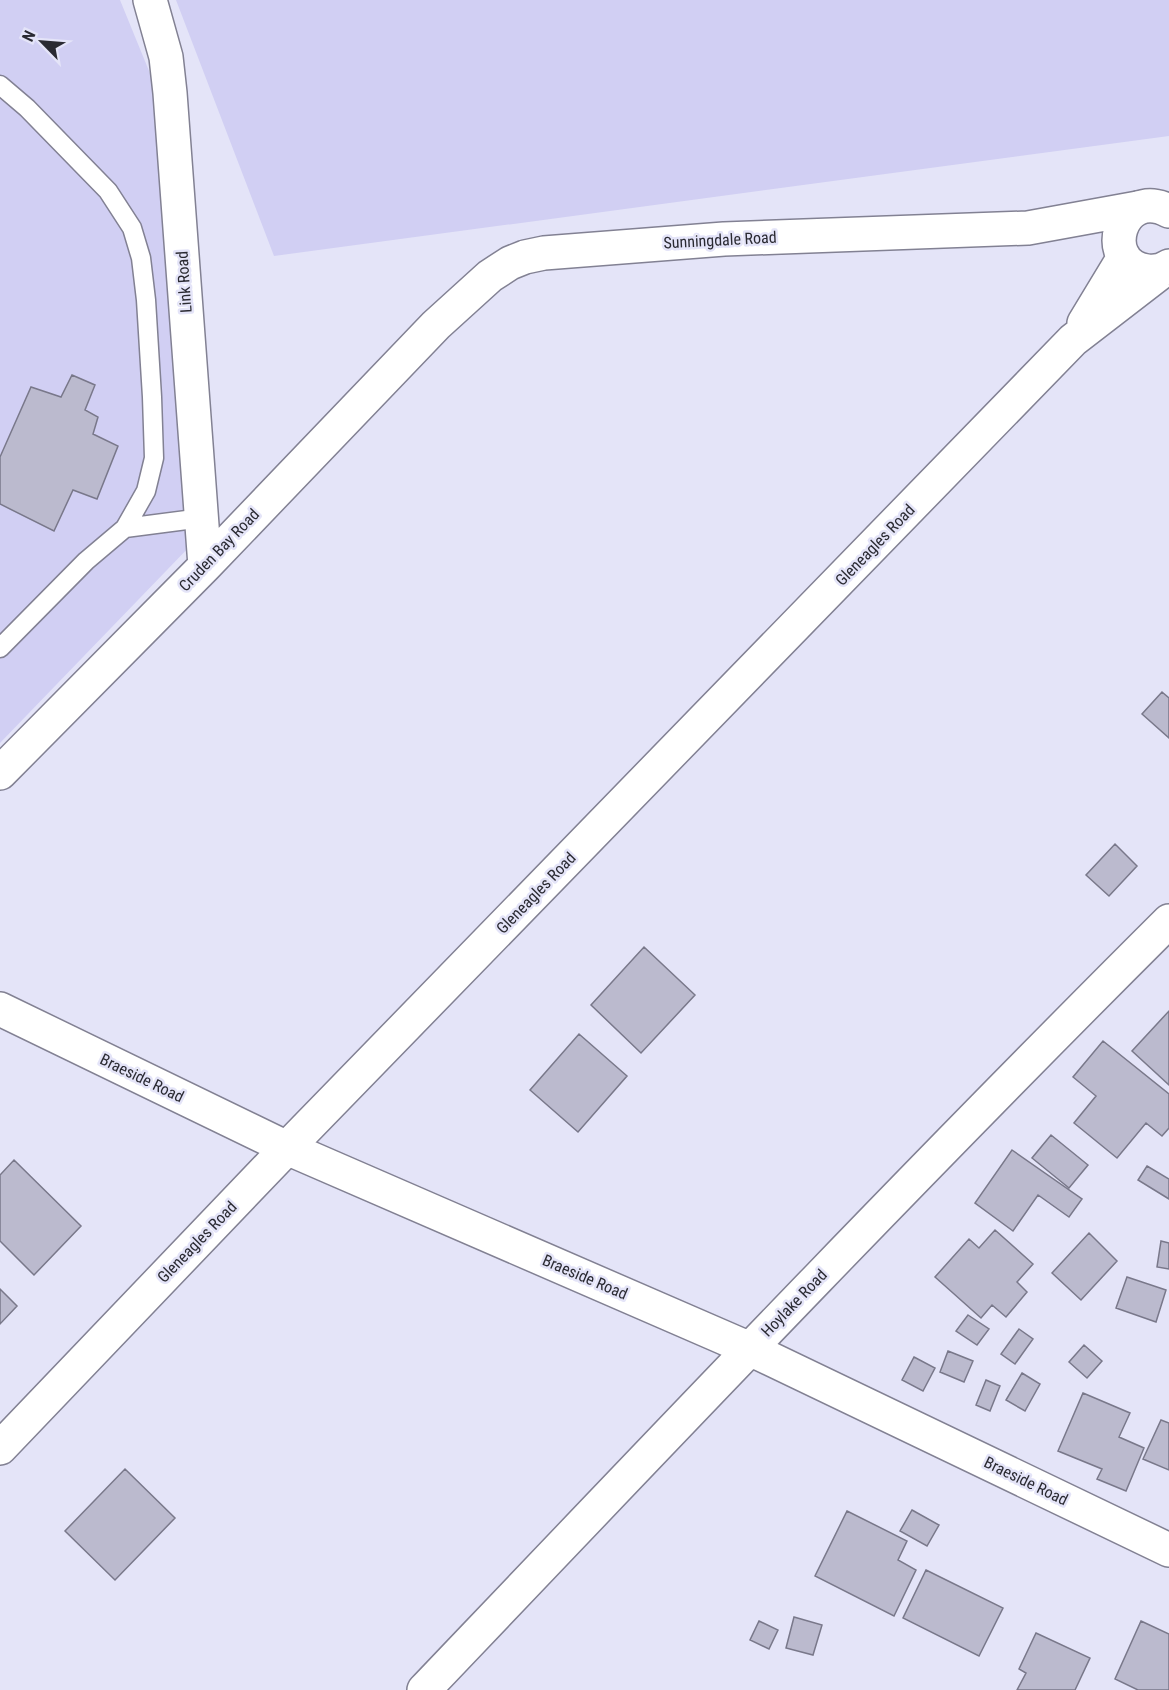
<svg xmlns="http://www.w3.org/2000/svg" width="1169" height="1690" font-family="'Roboto Condensed',sans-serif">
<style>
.green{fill:#d1cff3}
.building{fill:#bbbace;stroke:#79788a;stroke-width:1.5}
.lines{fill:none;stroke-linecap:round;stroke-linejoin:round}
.service-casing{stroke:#828193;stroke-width:21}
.minor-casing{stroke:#828193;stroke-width:36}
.tertiary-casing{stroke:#828193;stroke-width:36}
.service{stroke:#fff;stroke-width:18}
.minor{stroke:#fff;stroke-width:33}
.tertiary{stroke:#fff;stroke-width:33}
.labels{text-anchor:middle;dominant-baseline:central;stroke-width:5;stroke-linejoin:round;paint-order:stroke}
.street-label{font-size:16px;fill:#2a2a32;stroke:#e4e4f8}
</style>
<rect width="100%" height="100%" fill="#e4e4f8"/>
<!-- green -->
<path class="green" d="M 0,0 L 120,0 L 158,93 L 194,542 L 0,743 Z
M 176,0 L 1169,0 L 1169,136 L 274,256 Z"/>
<!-- building -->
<path class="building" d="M 72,375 L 95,385 L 85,410 L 98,417 L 93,434 L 118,446 L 97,499 L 73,490 L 54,531 L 0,504 L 0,457 L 31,387 L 61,397 Z
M 1162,692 L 1169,698 L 1169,738 L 1142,714 Z
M 1115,844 L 1137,866 L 1109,896 L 1086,875 Z
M 644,947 L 695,995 L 641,1053 L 591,1005 Z
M 1169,1011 L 1169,1085 L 1132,1051 Z
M 579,1034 L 627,1076 L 578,1132 L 530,1090 Z
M 1103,1041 L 1169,1094 L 1169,1128 L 1162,1136 L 1146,1123 L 1117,1158 L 1074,1123 L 1096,1096 L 1073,1077 Z
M 1051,1135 L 1088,1165 L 1069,1188 L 1032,1158 Z
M 1012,1150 L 1082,1199 L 1069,1217 L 1038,1195 L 1013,1231 L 975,1203 Z
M 14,1160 L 81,1226 L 34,1275 L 0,1241 L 0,1175 Z
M 1147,1166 L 1169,1179 L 1169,1199 L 1138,1180 Z
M 995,1230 L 1033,1264 L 1017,1282 L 1027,1292 L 1006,1317 L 992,1305 L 981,1318 L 935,1277 L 969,1239 L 979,1248 Z
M 1089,1233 L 1117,1261 L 1081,1300 L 1052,1273 Z
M 1161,1241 L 1169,1243 L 1169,1269 L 1157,1267 Z
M 1127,1277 L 1166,1290 L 1156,1322 L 1116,1308 Z
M 0,1289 L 17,1306 L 0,1324 Z
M 968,1315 L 989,1329 L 977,1345 L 956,1331 Z
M 1019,1329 L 1033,1339 L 1015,1364 L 1001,1354 Z
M 1084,1345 L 1102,1361 L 1087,1378 L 1069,1362 Z
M 948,1351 L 973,1361 L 964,1382 L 940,1372 Z
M 914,1357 L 935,1368 L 923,1391 L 902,1380 Z
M 1022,1373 L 1040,1384 L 1025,1411 L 1006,1400 Z
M 986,1380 L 1000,1386 L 990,1411 L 976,1405 Z
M 1083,1393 L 1130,1413 L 1119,1437 L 1144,1448 L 1126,1491 L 1097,1479 L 1102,1469 L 1058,1451 Z
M 1161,1420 L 1169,1423 L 1169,1470 L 1143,1459 Z
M 125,1469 L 175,1518 L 115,1580 L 65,1531 Z
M 912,1510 L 939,1525 L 927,1546 L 900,1531 Z
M 847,1511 L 907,1541 L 898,1560 L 916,1570 L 894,1616 L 815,1576 Z
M 926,1570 L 1003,1608 L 979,1656 L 903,1618 Z
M 794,1617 L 822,1625 L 813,1655 L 786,1648 Z
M 759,1621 L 778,1630 L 769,1649 L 750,1640 Z
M 1141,1621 L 1169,1634 L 1169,1690 L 1138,1690 L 1115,1679 Z
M 1036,1633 L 1090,1658 L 1075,1690 L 1017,1690 L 1026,1673 L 1019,1669 Z"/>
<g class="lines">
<defs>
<path id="service" d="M 0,85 L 27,108 L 108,191 L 132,228 L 141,258 L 146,300 L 152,397 L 154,458 L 146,491 L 125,528
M 0,648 L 86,561 L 125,528 L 202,518"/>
<path id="minor" d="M 150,0 L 166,57 L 170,93 L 205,566
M 0,773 L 205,566 L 436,325 L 490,276 L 510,263 L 525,257 L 544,253 L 724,239 L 1028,228 L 1138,208
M 0,1009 L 287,1148 L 750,1349 L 1169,1550
M 424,1690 C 670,1432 916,1173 1169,921"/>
<path id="tertiary" d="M 1169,211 C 1119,185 1098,265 1147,271 C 1155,272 1162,271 1169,266
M 1084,323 L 1124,257
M 0,1448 L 287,1148 L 1073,340 L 1165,269"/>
</defs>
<!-- service casing -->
<use href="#service" class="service-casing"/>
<!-- minor casing -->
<use href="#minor" class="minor-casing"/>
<!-- tertiary casing -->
<use href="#tertiary" class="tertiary-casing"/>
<!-- service -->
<use href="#service" class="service"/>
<!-- minor -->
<use href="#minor" class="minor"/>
<!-- tertiary -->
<use href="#tertiary" class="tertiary"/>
</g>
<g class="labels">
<!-- street labels -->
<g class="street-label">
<text transform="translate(720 240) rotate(-3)">Sunningdale Road</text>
<text transform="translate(184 282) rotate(-94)">Link Road</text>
<text transform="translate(875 545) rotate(-46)">Gleneagles Road</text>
<text transform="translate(219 550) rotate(-46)">Cruden Bay Road</text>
<text transform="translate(536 893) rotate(-46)">Gleneagles Road</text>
<text transform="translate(142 1078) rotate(26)">Braeside Road</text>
<text transform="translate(197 1242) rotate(-46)">Gleneagles Road</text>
<text transform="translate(585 1277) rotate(23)">Braeside Road</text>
<text transform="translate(794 1303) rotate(-46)">Hoylake Road</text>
<text transform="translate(1026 1481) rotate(26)">Braeside Road</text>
</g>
</g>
<!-- north arrow -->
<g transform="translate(42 42) rotate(295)" stroke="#e4e4f8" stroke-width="4.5" paint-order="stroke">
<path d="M0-4.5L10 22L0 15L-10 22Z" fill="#2a2a32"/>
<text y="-9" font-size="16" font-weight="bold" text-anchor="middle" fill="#2a2a32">N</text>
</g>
</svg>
